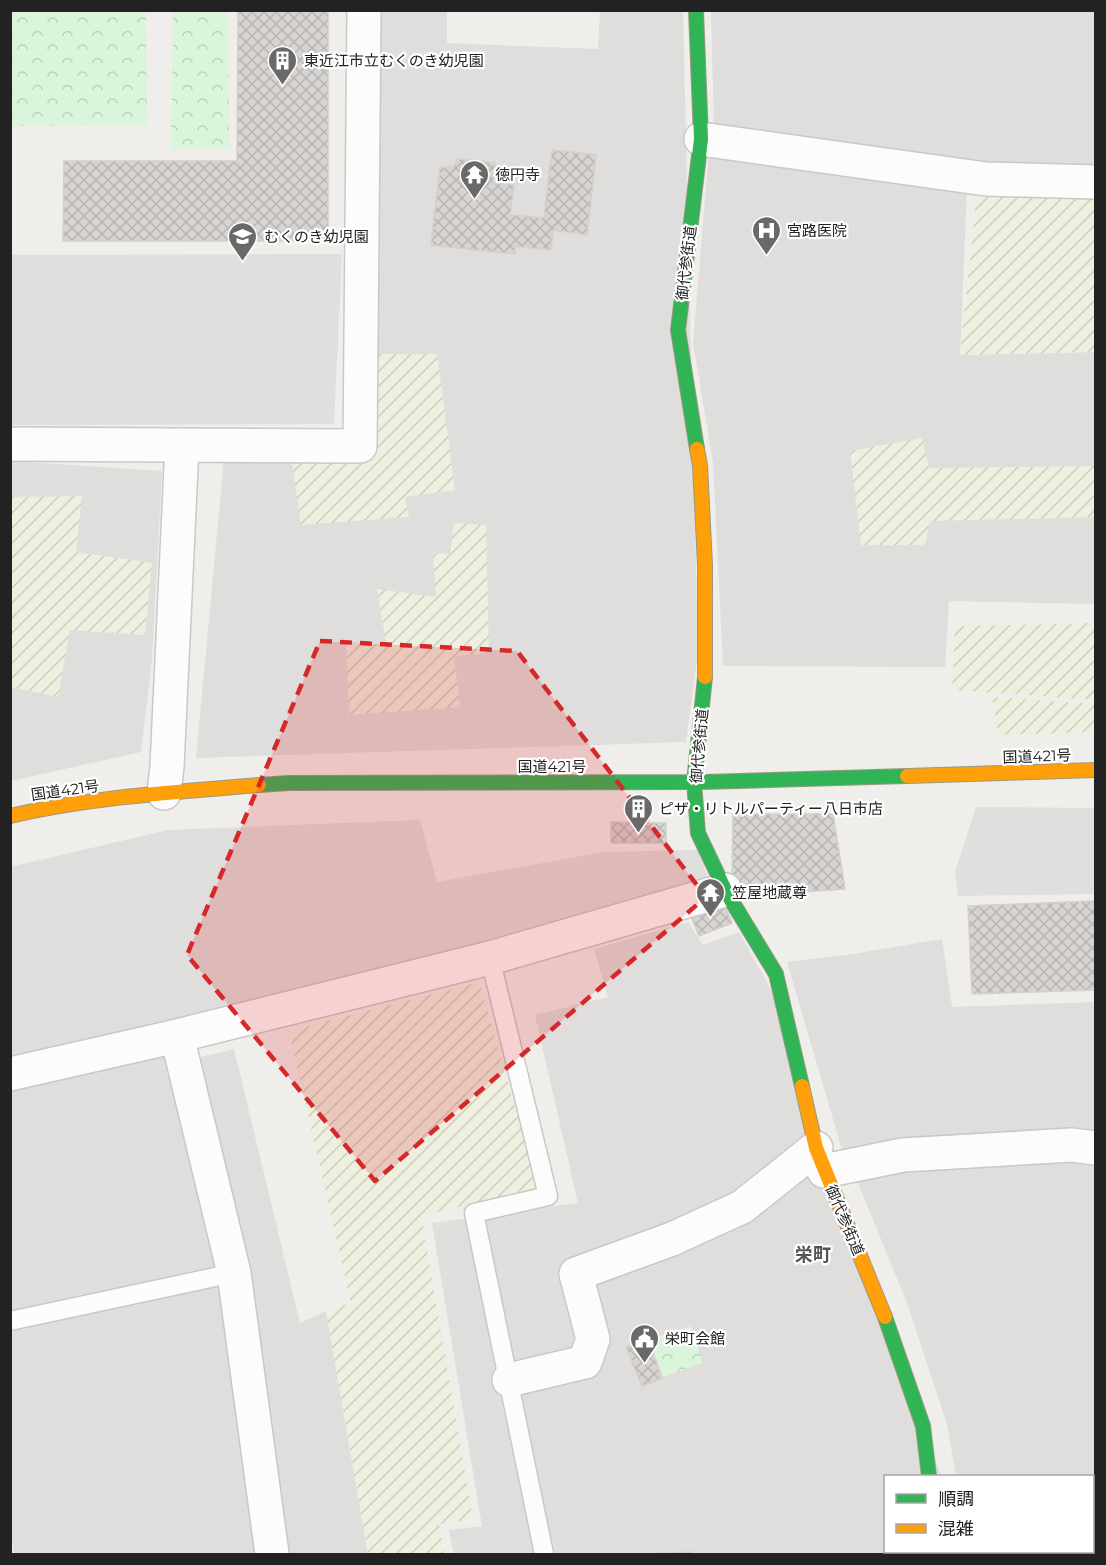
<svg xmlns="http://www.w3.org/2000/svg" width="1106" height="1565" font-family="Montserrat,'Noto Sans JP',sans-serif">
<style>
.residential{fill:#dfdedc}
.farmland{fill:url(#farmland-furrows)}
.grass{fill:url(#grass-tufts)}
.park{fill:url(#park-crowns)}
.parking{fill:#e0dfde}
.building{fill:url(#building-cross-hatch);stroke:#d3d0cc;stroke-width:1.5}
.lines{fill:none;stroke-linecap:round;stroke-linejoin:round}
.lane-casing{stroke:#c9c8c7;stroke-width:21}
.street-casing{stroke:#c9c8c7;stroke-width:36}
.fast-casing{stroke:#999a82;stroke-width:16}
.slow-casing{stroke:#999a82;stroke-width:16}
.lane{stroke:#fdfcfc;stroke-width:18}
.street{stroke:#fdfcfc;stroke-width:33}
.fast{stroke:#30b455;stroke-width:14}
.slow{stroke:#ff9f0a;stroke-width:14}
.marked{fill:#d62828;fill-opacity:0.2;stroke:#d62828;stroke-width:4.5;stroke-dasharray:12 8;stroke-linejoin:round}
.labels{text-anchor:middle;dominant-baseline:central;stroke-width:4.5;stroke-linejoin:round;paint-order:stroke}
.poi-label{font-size:15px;fill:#222;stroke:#fff;text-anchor:start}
.street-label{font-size:15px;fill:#222;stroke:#fff}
.quarter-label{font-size:18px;font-weight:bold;fill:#555;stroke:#fff}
</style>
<defs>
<pattern id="farmland-furrows" width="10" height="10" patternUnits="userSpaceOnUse" patternTransform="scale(1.5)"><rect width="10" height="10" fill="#efefdf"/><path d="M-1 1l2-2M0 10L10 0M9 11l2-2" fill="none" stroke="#cdcdbf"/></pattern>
<pattern id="grass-tufts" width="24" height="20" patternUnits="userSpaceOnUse" patternTransform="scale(1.5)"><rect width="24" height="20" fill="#ddeccb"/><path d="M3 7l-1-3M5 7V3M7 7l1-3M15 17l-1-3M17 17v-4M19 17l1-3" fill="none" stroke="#bdcaae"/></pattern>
<pattern id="park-crowns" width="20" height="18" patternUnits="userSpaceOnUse" patternTransform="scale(1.5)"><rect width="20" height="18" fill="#daf5da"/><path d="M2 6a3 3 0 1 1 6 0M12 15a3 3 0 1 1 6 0" fill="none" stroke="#bbd2bb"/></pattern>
<pattern id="building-cross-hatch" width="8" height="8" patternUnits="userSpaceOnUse" patternTransform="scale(1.5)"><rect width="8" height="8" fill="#d7d4d2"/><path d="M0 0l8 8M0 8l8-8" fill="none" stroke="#b8b6b4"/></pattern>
</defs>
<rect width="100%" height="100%" fill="#f0eeeb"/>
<!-- residential -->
<path class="residential" d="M 375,11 L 447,11 L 447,43 L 598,49 L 600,11 L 683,11 L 698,652 L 686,742 L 196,758 L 224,459 L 366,453 Z
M 711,11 L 1095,11 L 1095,171 L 991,168 L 714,128 Z
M 709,151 L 967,190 L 960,355 L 1095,352 L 1095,604 L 949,601 L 945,667 L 723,666 L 713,462 L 693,343 Z
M 10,461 L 162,471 L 152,660 L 141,752 L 11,781 Z
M 420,820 L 437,882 L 604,852 L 697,850 L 711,884 L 502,945 L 11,1063 L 10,867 L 168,830 Z
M 688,922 L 703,945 L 739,932 L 774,995 L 941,1476 L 886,1476 L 886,1552 L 948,1552 L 948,1554 L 454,1554 L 449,1530 L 482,1526 L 432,1223 L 578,1203 L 535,1015 L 608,997 L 594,949 Z
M 942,939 L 952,1007 L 1095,1002 L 1095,1141 L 1048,1138 L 842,1150 L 787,962 L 853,954 Z
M 234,1049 L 300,1323 L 326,1311 L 368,1554 L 286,1554 L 189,1060 Z
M 173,1054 L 230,1281 L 265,1554 L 14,1554 L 10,1529 L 10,1087 Z
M 963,1157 L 1095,1157 L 1095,1554 L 965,1554 L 965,1552 L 1092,1552 L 1092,1476 L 956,1476 L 947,1424 L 907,1303 L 856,1178 Z"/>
<!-- farmland -->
<path class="farmland" d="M 977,191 L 1095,193 L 1095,352 L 960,355 Z
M 377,354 L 437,354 L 455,490 L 405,497 L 409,517 L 301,525 L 292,463 L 372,461 Z
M 922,438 L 929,468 L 1095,466 L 1095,517 L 930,521 L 925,545 L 861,545 L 850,451 Z
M 82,496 L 76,552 L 152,563 L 145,635 L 70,630 L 58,697 L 11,687 L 11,497 Z
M 454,523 L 486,525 L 489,653 L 454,656 L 460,707 L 349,715 L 346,643 L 386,643 L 377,589 L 436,597 L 433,553 L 450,554 Z
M 1095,623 L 1095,700 L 952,690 L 955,626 Z
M 992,697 L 1095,704 L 1095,732 L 998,735 Z
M 479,982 L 538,1187 L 421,1216 L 473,1519 L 439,1524 L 444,1554 L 368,1554 L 326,1311 L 351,1303 L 289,1031 Z"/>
<!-- grass -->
<path class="grass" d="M 1093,1499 L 1095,1499 L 1095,1554 L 1066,1554 L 1065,1552 L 1092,1552 Z"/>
<!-- park -->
<path class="park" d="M 10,11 L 146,11 L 147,125 L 11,126 Z
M 173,11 L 227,11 L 230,147 L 171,150 Z
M 690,1326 L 703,1363 L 663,1377 L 650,1339 Z"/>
<!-- parking -->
<path class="parking" d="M 342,254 L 334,424 L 11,425 L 11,255 Z
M 976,807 L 1095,808 L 1095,894 L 958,896 L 955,872 Z"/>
<!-- building -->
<path class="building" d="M 238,10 L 328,10 L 328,241 L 63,241 L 64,161 L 237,161 Z
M 552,150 L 596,155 L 587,235 L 553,230 L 551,250 L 515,246 L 515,254 L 431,245 L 440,168 L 454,166 L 458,159 L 495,163 L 493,183 L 514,185 L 510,215 L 544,218 Z
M 733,814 L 833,814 L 845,889 L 740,896 L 732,878 Z
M 611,822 L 666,823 L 666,843 L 611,843 Z
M 723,901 L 732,923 L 699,936 L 690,914 Z
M 1096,901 L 1096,990 L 972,994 L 968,906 Z
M 647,1339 L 662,1378 L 642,1386 L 626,1347 Z
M 692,1552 L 692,1554 L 645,1554 Z"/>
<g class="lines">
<defs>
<path id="lane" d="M 490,958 L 548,1196 L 474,1213 L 544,1554
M 10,1321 L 234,1273"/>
<path id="street" d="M 701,139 L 986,179 L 1096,182
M 10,444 L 360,446 L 364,10
M 164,793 L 167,767 L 182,445
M 177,1036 L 234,1273 L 272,1554
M 10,1074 L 177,1036 L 490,958 L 725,890
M 824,1171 L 903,1155 L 1071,1145 L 1096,1148
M 509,1380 L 585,1362 L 593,1339 L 576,1274 L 672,1239 L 742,1207 L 816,1148
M 936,1552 L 936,1554"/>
<path id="fast" d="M 696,10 L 701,139 L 678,330 L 697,449
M 705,677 L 694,782 L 698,833 L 725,890 L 776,974 L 802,1086
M 259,785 L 289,783 L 704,782 L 907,776
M 885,1317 L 923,1426 L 929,1476"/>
<path id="slow" d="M 697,449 L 700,465 L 705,565 L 705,677
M 907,776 L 1096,770
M 10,816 C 91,797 176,792 259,785
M 802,1086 L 816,1148 L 885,1317"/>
</defs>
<!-- lane casing -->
<use href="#lane" class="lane-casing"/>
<!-- street casing -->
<use href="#street" class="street-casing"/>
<!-- fast casing -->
<use href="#fast" class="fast-casing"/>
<!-- slow casing -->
<use href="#slow" class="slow-casing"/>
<!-- lane -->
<use href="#lane" class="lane"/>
<!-- street -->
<use href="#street" class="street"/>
<!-- fast -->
<use href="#fast" class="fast"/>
<!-- slow -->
<use href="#slow" class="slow"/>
</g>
<!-- marked area -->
<path class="marked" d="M 320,641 L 517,651 L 706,897 L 375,1181 L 187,955 Z"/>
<!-- icons -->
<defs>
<symbol id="building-pin" viewBox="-11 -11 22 30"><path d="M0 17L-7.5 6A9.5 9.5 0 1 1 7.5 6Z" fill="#6a6968" stroke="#fff"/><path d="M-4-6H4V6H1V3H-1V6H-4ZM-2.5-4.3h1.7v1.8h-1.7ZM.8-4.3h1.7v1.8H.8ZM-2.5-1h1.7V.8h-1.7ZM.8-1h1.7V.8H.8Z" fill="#fff"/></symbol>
<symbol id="temple-pin" viewBox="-11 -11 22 30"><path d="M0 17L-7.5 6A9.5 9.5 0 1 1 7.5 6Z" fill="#6a6968" stroke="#fff"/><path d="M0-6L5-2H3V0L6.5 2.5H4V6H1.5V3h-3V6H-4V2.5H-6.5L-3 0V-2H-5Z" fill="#fff"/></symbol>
<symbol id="hospital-pin" viewBox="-11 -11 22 30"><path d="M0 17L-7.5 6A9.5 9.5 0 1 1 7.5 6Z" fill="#6a6968" stroke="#fff"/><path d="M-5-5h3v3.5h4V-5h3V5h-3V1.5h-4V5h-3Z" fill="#fff"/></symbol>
<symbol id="school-pin" viewBox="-11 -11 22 30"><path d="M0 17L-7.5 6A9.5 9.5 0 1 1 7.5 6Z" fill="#6a6968" stroke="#fff"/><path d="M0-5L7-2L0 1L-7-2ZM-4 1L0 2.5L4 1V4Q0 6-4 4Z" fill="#fff"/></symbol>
<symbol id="civic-pin" viewBox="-11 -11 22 30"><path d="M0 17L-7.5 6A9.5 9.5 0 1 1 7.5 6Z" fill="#6a6968" stroke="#fff"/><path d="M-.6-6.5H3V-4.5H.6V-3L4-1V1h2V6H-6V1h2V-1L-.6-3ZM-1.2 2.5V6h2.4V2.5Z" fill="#fff"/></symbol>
</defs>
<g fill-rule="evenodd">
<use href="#building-pin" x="266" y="44" width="33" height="45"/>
<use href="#temple-pin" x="458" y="158" width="33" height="45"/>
<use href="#hospital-pin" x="750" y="214" width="33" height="45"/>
<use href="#school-pin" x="226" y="220" width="33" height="45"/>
<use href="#building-pin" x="622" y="792" width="33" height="45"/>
<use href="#temple-pin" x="694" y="876" width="33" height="45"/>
<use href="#civic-pin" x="628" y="1322" width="33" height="45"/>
</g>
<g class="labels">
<!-- poi labels -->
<g class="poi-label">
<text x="304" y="60">東近江市立むくのき幼児園</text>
<text x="495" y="174">徳円寺</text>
<text x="787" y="230">宮路医院</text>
<text x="264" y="236">むくのき幼児園</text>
<text x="659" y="808">ピザ・リトルパーティー八日市店</text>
<text x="732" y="892">笠屋地蔵尊</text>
<text x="665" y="1338">栄町会館</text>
</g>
<!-- street labels -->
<g class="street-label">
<text transform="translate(686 263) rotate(-83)">御代参街道</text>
<text transform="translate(699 746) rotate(-85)">御代参街道</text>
<text transform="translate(1037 756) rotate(-2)">国道421号</text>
<text x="552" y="766">国道421号</text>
<text transform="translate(65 790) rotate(-8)">国道421号</text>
<text transform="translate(845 1220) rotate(67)">御代参街道</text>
</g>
<!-- quarter labels -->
<g class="quarter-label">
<text x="813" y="1255">栄町</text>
</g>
</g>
<!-- border -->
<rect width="1106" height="1565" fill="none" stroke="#222222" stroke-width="24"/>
<!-- legend -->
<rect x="884" y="1475" width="210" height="78" fill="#ffffff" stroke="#a7a7a7" stroke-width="1.5"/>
<rect x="896" y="1494" width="30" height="9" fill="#30b455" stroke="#a7a7a7" stroke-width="1.5"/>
<text x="938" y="1505" font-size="18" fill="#222222">順調</text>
<rect x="896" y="1524" width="30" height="9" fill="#ff9f0a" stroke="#a7a7a7" stroke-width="1.5"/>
<text x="938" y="1535" font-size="18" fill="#222222">混雑</text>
</svg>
